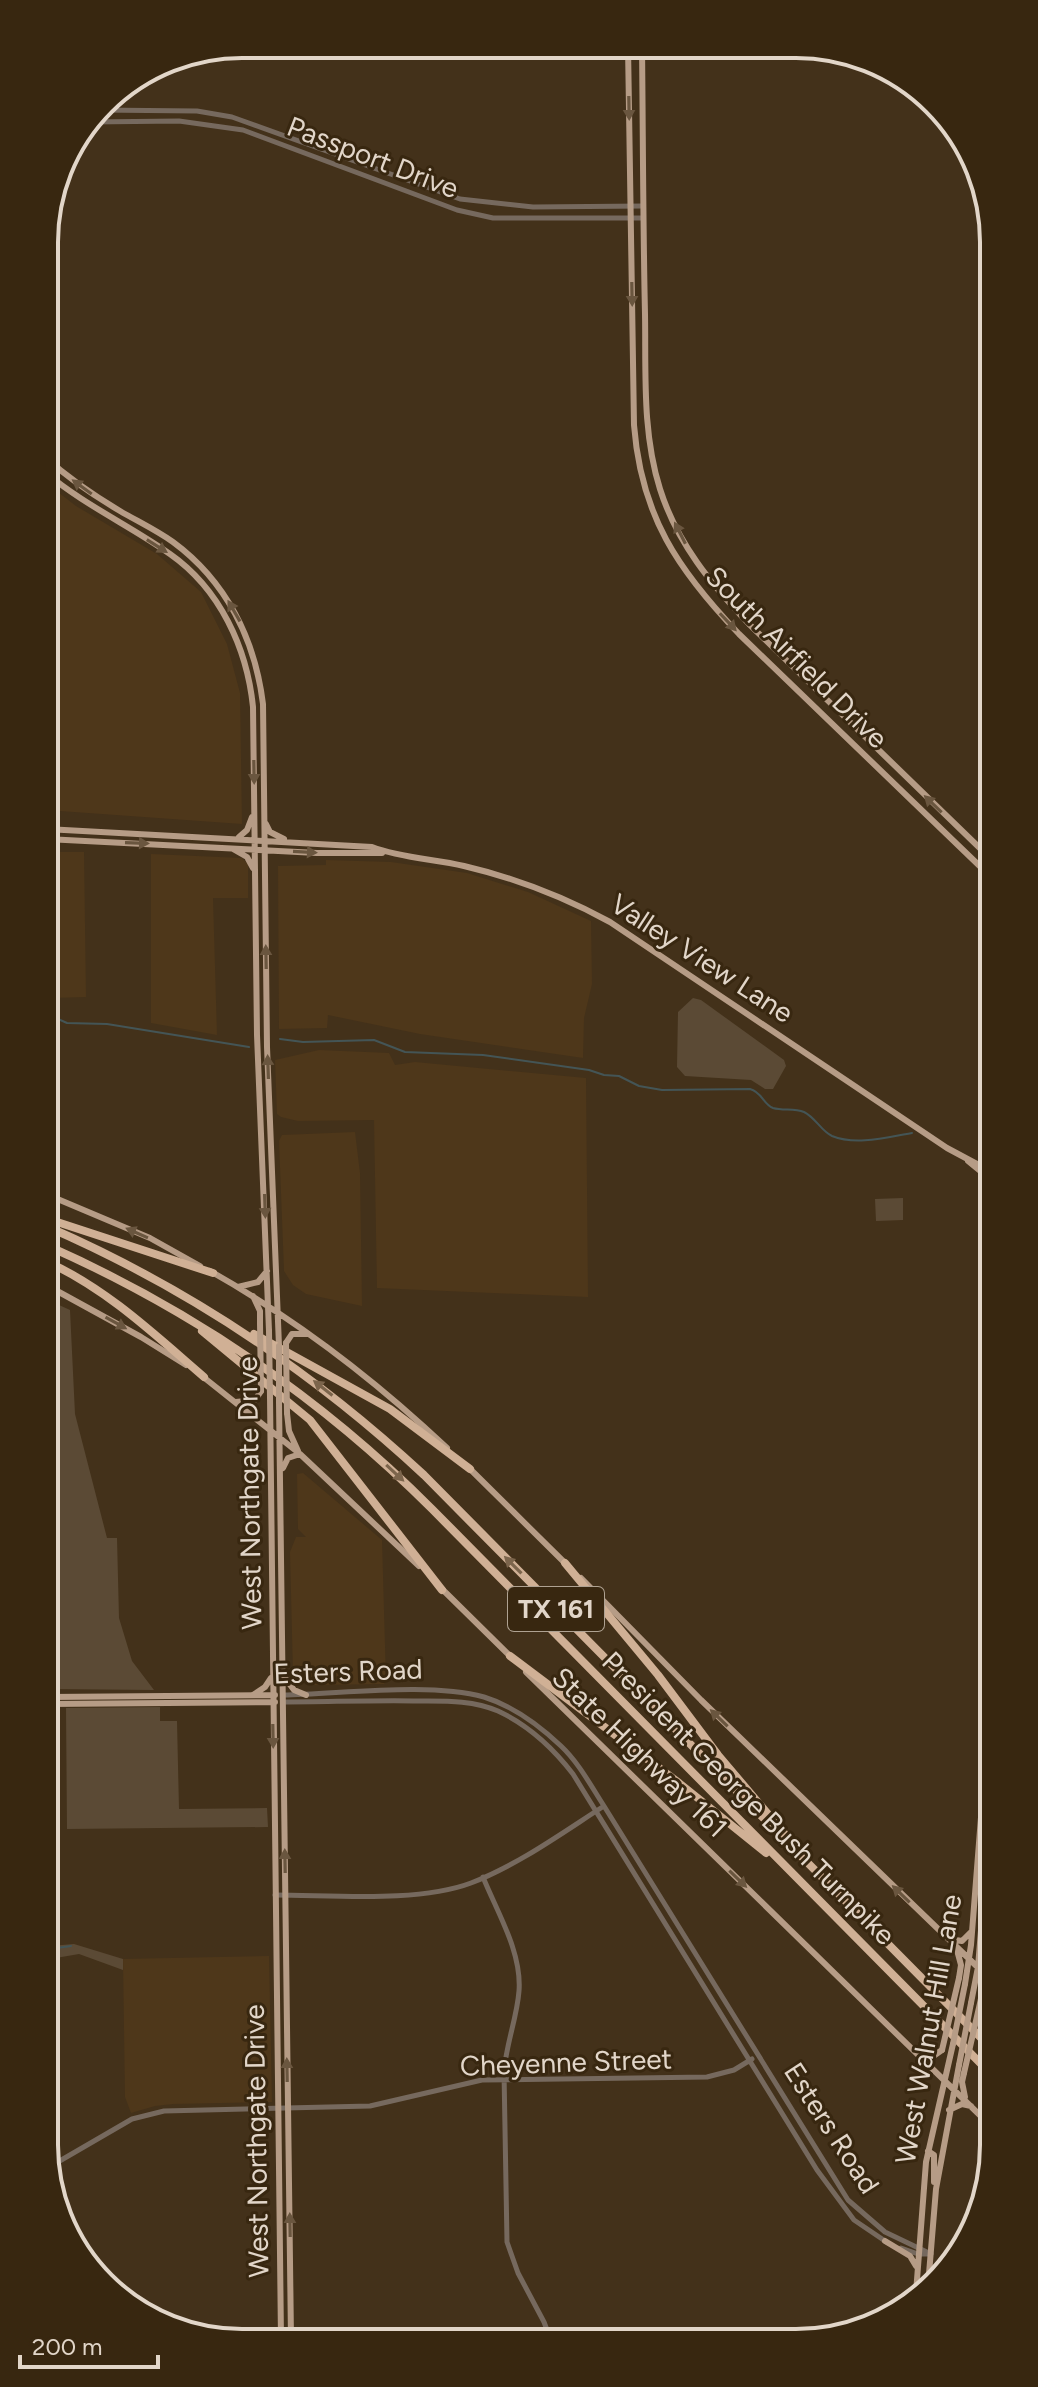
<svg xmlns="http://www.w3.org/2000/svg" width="1038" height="2387" font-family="Figtree,sans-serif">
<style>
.built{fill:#4e371a}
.green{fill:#5b4a35}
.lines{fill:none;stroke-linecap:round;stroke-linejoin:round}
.stream{stroke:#445556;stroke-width:2}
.minor{stroke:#76695e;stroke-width:5}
.major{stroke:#b69c86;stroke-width:6}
.highway{stroke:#d0b095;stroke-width:8}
.major-bridge{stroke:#b69c86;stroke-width:6}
.oneway{fill:#6a563f}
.oneway2{fill:#7c654c}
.labels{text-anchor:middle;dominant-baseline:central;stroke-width:6;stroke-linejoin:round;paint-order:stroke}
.shield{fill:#382710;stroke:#afa292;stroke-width:2}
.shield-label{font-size:26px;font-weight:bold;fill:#e2d6c9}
.street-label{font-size:28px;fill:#e2d6c9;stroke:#382710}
.rim{fill:none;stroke:#e2d6c9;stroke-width:4}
</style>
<rect width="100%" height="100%" fill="#43311a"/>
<!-- built -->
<path class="built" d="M 45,482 L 76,506 L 157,554 L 201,592 L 227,644 L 240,693 L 242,824 L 46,810 Z
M 46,852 L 84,852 L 86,997 L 52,998 L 47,994 Z
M 151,854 L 242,858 L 248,864 L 248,898 L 213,898 L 217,1035 L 151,1023 Z
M 326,860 L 391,862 L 467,873 L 528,892 L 591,921 L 592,984 L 584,1018 L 583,1058 L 420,1034 L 328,1015 L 327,1028 L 279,1029 L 278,866 L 326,865 Z
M 319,1050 L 389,1053 L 395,1065 L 415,1062 L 586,1078 L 588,1297 L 377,1288 L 374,1120 L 298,1121 L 281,1117 L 277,1114 L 275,1060 Z
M 355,1132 L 360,1173 L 362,1306 L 306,1294 L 293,1285 L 284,1271 L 279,1141 L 282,1135 Z
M 303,1473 L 382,1540 L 386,1681 L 384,1684 L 315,1685 L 305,1683 L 293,1674 L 290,1552 L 296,1537 L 306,1537 L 298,1529 L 297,1474 Z
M 269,1956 L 272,2102 L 173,2104 L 155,2106 L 131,2113 L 125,2097 L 123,1959 Z"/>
<!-- green -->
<path class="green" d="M 693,998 L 701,1000 L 784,1060 L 786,1066 L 773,1089 L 765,1089 L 751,1080 L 685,1076 L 677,1067 L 678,1012 Z
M 903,1198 L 903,1220 L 876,1221 L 875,1199 Z
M 48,1300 L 70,1310 L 75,1414 L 107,1538 L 117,1538 L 119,1618 L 132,1661 L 154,1690 L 49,1689 Z
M 160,1707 L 160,1721 L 177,1721 L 179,1809 L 267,1808 L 268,1827 L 67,1829 L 66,1708 Z
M 74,1944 L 123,1959 L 123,1970 L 79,1954 L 50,1959 L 50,1946 Z"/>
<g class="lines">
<!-- stream -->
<path class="stream" d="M 47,1014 L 67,1023 L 107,1024 L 249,1047
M 280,1039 L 303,1042 L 374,1040 L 405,1052 L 483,1055 L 589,1070 L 604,1075 L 619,1076 L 639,1086 L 662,1090 L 750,1089 C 762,1092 763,1104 773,1108 C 783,1111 794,1108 804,1112 C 816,1118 821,1131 832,1136 C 856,1146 888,1137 912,1133
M 47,1134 L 48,1172
M 50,1949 L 71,1946"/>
<!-- minor -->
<path class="minor" d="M 98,110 L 197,111 L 232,117 L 460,199 L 533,207 L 643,206
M 90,122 L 179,121 L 243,130 L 457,210 L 493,218 L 643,218
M 283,1695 C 342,1694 429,1682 484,1697 C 513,1706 540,1726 561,1746 C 579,1763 591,1786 604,1806 L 848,2200 L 885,2232 L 931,2254
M 283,1702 C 328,1702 373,1700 419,1701 C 445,1701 473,1700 498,1711 C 528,1725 553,1748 573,1774 L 817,2170 L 854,2220 L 888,2243
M 483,1877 C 497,1912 522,1952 519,1991 C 517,2018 506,2044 504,2072 L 507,2242 L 518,2273 L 544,2322 L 550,2338
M 275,1895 C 333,1895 418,1903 471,1883 C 518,1865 562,1833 604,1806
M 51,2166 L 132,2119 L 164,2111 L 370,2106 L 482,2080 L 707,2077 L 734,2070 L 752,2059
M 901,2248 L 918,2254 L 930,2254"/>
<!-- major -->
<path class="major" d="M 628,46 L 634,425 C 641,516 678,570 739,634 L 990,876
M 642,47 C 643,136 643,225 645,314 C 646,372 642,432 660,489 C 677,543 711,584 749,624 L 989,857
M 45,457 C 68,478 93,495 120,511 C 137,521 156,530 173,542 C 226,581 255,639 263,704 L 267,1047 L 279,1346
M 45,472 C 84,505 129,525 170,554 C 220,589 247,648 253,707 L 257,1035 L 269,1331
M 266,824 L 270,832 L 284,839
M 46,829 L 372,847 C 401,858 434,859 464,866 C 515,878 564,897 610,922 L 947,1148 L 990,1171
M 239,837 L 247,830 L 252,817
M 46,839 L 317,853 L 382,853
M 233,849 L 247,857 L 253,868
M 968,1161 L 990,1179
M 48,1195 L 150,1238 L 200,1266
M 210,1271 C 297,1320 375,1380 447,1448
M 48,1286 L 141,1337 L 186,1365
M 238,1287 L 258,1282 L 267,1271
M 253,1296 L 260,1311 L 260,1323
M 286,1343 L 292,1334 L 307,1334
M 202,1376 L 300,1454 L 419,1566
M 270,1397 L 281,2339
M 236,1402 L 255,1400 L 261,1391
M 279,1402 L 291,2339
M 287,1413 L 289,1431 L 298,1451
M 467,1466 L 567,1565
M 283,1468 L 288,1458 L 300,1454
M 581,1578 L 701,1700 L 993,1982
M 441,1588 L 513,1659
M 526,1672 L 993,2128
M 282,1674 L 294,1690 L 306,1695
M 253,1695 L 265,1687 L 271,1678
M 49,1697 L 275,1695
M 49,1704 L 275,1702
M 949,1939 L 962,1941 L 970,1933
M 957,1950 L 961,1965 L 959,1978
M 965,1984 L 971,1945 L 992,1677
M 981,1999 L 986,1993 L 993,1991
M 971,2003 L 978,1967 L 992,1796
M 920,2056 L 932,2057 L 942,2050
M 964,2073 L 962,2082 L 965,2097
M 949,2110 L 962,2104 L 971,2106
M 928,2151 L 934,2155 L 934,2182
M 885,2241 L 910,2256 L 916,2266
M 928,2286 L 936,2189 L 959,2065
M 916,2293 L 926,2162 L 953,2044"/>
<!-- highway -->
<path class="highway" d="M 48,1219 L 213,1273
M 48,1227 C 188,1288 312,1371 424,1475 L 993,2050
M 48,1246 C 192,1310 320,1397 432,1509 L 993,2076
M 48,1262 C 108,1290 154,1334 204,1377
M 202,1331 L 310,1420 L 442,1590
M 254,1334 L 390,1409 L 470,1469
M 565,1563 L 658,1675 L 718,1755 L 784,1833
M 510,1656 L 679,1783 L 766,1853"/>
<!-- major-bridge -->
<path class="major-bridge" d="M 260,1323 L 261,1391
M 269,1331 L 270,1397
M 286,1343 L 287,1413
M 279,1346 L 279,1402
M 953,2044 L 965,1984
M 942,2050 L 959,1978
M 959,2065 L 971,2003
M 964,2073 L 981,1999"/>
</g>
<!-- one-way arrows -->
<defs><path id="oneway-solid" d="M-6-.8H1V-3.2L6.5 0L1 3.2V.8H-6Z" transform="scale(2)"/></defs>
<g class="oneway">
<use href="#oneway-solid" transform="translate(629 108) rotate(89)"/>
<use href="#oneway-solid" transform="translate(632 294) rotate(89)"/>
<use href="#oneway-solid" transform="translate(82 487) rotate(-144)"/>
<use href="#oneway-solid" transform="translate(680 533) rotate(-117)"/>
<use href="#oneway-solid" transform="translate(157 546) rotate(32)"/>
<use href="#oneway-solid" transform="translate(234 611) rotate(-120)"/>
<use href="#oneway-solid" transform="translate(728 622) rotate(47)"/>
<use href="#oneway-solid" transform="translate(254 772) rotate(89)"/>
<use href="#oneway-solid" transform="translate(933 804) rotate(-136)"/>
<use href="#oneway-solid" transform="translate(137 843) rotate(2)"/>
<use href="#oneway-solid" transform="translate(305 852) rotate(3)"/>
<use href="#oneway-solid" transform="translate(266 957) rotate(-91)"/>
<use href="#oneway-solid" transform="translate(268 1067) rotate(-92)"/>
<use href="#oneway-solid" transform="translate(265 1206) rotate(88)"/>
<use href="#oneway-solid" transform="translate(137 1233) rotate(-156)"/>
<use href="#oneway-solid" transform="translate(116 1323) rotate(29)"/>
<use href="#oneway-solid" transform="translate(719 1718) rotate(-136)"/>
<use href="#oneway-solid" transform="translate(273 1736) rotate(89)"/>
<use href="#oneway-solid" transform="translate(285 1861) rotate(-91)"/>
<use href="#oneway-solid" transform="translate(738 1879) rotate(44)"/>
<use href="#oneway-solid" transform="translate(901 1894) rotate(-136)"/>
<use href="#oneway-solid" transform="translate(287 2070) rotate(-91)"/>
<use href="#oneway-solid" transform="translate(290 2225) rotate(-91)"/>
</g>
<g class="oneway2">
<use href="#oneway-solid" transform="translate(323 1388) rotate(-142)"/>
<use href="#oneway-solid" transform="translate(395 1473) rotate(43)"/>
<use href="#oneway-solid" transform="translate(513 1565) rotate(-135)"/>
</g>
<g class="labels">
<!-- shield labels -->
<rect class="shield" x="508" y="1587" width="96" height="44" rx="6"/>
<g class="shield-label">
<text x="556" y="1609">TX 161</text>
</g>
<!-- street labels -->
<g class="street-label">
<text transform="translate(373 157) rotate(21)">Passport Drive</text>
<text transform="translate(797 657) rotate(45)">South Airfield Drive</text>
<text transform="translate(702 958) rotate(33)">Valley View Lane</text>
<text transform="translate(249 1493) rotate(-91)">West Northgate Drive</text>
<text transform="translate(348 1671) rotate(-2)">Esters Road</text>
<text transform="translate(640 1752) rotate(44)">State Highway 161</text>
<text transform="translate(749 1798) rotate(45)">President George Bush Turnpike</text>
<text transform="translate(928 2029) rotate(-80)">West Walnut Hill Lane</text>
<text transform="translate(566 2062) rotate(-2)">Cheyenne Street</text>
<text transform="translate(832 2128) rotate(57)">Esters Road</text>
<text transform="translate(256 2141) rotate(-91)">West Northgate Drive</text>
</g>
</g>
<!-- crop -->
<path d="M0 0H1038V2387H0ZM242 58H796A184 184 0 0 1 980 242V2145A184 184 0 0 1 796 2329H242A184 184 0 0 1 58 2145V242A184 184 0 0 1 242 58Z" fill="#382710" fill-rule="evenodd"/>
<path class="rim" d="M242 58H796A184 184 0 0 1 980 242V2145A184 184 0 0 1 796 2329H242A184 184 0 0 1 58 2145V242A184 184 0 0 1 242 58Z"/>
<!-- scale -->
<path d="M20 2355v12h138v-12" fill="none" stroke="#e2d6c9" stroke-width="4"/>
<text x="32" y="2355" font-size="24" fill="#e2d6c9" stroke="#382710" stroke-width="6" paint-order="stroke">200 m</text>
</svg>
